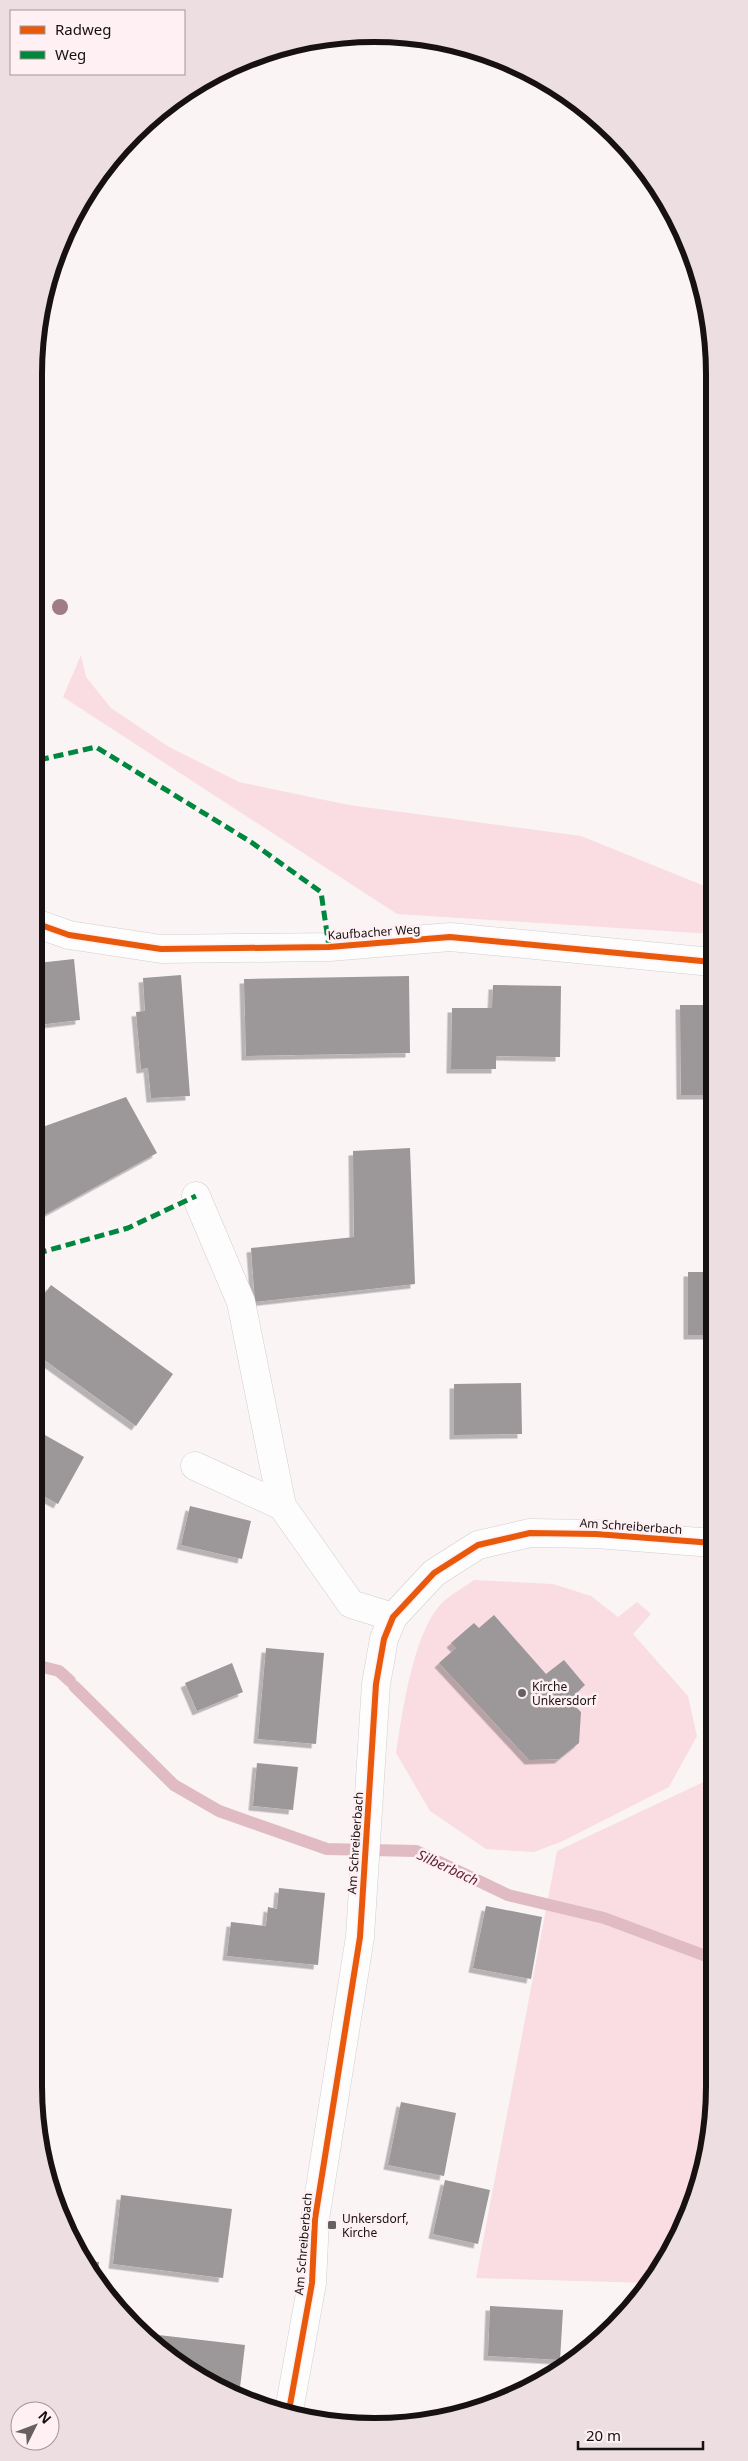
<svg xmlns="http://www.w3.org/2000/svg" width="748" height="2461" font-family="'Noto Sans',sans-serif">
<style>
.green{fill:#f9dde3}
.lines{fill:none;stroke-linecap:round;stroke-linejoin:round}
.stream{stroke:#e0bbc3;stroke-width:12}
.building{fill:#9c9798;filter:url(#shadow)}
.minor-casing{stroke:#d3cdce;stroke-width:29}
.minor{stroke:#fefdfe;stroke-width:28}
.quiet{stroke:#00873e;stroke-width:5;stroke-dasharray:10 5;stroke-linecap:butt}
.cycleway-casing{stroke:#fef0f3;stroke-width:9}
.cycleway{stroke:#e8590c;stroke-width:6}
.tree{fill:#9f7c87}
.poi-dot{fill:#666061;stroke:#fef0f3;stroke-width:2}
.labels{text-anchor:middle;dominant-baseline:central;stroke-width:5;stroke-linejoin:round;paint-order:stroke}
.street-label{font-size:12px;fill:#171112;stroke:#fef0f3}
.poi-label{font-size:12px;fill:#171112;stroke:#fef0f3;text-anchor:start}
.water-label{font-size:14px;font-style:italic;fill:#612436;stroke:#fef0f3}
.rim{fill:none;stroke:#171112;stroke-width:6}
</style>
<defs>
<filter id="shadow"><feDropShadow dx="-4.5" dy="4.5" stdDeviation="0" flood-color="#0004"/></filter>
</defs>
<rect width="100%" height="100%" fill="#faf4f5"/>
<!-- green -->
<path class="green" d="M 81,655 L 86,677 L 111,708 L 169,747 L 239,782 L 349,805 L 581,836 L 712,889 L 712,934 L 397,914 L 63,697 Z
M 474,1580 L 553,1584 L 591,1596 L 618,1617 L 637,1602 L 651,1614 L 633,1634 L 688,1696 L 697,1736 L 669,1787 L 563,1841 L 534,1852 L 486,1849 L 430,1811 L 396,1753 C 402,1714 413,1635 440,1605 C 448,1596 463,1588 474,1580 Z
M 714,1777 L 714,2087 L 708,2153 L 669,2257 L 650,2283 L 476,2278 L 557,1851 Z"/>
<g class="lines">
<!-- stream -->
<path class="stream" d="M 35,1665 L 59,1671 L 70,1681
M 74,1686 L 174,1785 L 219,1811 L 327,1849 L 416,1851 L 508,1895 L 604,1918 L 714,1959"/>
</g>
<!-- building -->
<path class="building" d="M 74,959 L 80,1020 L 38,1025 L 38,963 Z
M 181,975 L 190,1096 L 151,1098 L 148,1068 L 141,1069 L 136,1012 L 145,1011 L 143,978 Z
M 409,976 L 410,1053 L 246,1056 L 244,979 Z
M 493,985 L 561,986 L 560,1057 L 496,1056 L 496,1069 L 451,1069 L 452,1008 L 492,1008 Z
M 680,1005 L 712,1005 L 713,1095 L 681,1095 Z
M 126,1097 L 157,1153 L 37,1219 L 37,1129 Z
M 410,1148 L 415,1284 L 255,1302 L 251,1248 L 354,1237 L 353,1151 Z
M 688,1272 L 713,1272 L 713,1335 L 688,1335 Z
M 51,1285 L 173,1374 L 136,1426 L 36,1354 L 37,1304 Z
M 521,1383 L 522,1434 L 454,1435 L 454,1384 Z
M 36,1430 L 84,1457 L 58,1504 L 36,1492 Z
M 190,1506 L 251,1521 L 242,1559 L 181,1545 Z
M 494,1615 L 546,1674 L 564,1660 L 585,1685 L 569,1700 L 581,1712 L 579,1743 L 559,1759 L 529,1760 L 439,1663 L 456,1648 L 451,1643 L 474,1623 L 479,1628 Z
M 266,1648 L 324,1653 L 316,1744 L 258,1739 Z
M 232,1663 L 243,1692 L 197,1711 L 185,1683 Z
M 257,1763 L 298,1767 L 293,1810 L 253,1806 Z
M 279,1888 L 325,1893 L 318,1965 L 227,1956 L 231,1922 L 266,1926 L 268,1907 L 277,1909 Z
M 486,1906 L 542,1917 L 531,1979 L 473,1968 Z
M 401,2102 L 456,2113 L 444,2176 L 388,2165 Z
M 445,2180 L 490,2190 L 478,2244 L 433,2234 Z
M 121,2195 L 232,2209 L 223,2278 L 113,2264 Z
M 87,2261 L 99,2262 L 97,2278 Z
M 490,2306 L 563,2310 L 560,2360 L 488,2356 Z
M 141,2333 L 245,2345 L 239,2396 L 224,2392 L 167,2357 Z"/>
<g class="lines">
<defs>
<path id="minor" d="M 38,924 L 69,935 L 161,949 L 329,947 L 450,937 L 712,962
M 196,1196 L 241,1302 L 282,1506
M 195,1466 L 282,1506 L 351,1604 L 393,1617
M 288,2416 L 312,2283 L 315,2219 L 360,1937 L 376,1684 L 384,1639 L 393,1617 L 434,1573 L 478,1545 L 530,1533 L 596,1534 L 713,1543"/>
</defs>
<!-- minor casing -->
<use href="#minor" class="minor-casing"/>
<!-- minor -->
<use href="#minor" class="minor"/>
<!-- quiet -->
<path class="quiet" d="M 39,760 L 96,747 L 251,842 L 321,892 L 329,947
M 37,1250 L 42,1252 L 128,1228 L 196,1196"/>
<defs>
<path id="cycleway" d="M 38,924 L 69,935 L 161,949 L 329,947 L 450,937 L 712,962
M 288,2416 L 312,2283 L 315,2219 L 360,1937 L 376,1684 L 384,1639 L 393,1617 L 434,1573 L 478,1545 L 530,1533 L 596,1534 L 713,1543"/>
</defs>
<!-- cycleway casing -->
<use href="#cycleway" class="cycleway-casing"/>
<!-- cycleway -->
<use href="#cycleway" class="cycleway"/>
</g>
<!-- trees -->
<circle class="tree" cx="60" cy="607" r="8"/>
<!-- markers -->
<g class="poi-dot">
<circle cx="522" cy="1693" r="5"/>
<rect x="327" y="2220" width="10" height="10" rx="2.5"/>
</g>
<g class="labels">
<!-- street labels -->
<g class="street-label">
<text transform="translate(374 932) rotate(-4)">Kaufbacher Weg</text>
<text transform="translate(631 1526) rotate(4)">Am Schreiberbach</text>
<text transform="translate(355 1843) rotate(-86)">Am Schreiberbach</text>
<text transform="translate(303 2244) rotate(-85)">Am Schreiberbach</text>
</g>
<!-- poi labels -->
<g class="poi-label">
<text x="532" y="1686">Kirche<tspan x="532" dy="14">Unkersdorf</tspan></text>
<text x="342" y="2218">Unkersdorf,<tspan x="342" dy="14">Kirche</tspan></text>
</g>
<!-- water labels -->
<g class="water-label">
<text transform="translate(448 1867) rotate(25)">Silberbach</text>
</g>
</g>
<!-- crop -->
<path d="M0 0H748V2461H0ZM374 42H374A332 332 0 0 1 706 374V2086A332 332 0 0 1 374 2418H374A332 332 0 0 1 42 2086V374A332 332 0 0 1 374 42Z" fill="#ecdee1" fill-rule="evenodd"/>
<path class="rim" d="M374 42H374A332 332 0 0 1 706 374V2086A332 332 0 0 1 374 2418H374A332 332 0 0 1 42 2086V374A332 332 0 0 1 374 42Z"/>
<!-- legend -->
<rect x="10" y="10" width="175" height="65" fill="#fef0f3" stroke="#a29799"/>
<rect x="20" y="26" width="25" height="8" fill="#e8590c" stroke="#a29799"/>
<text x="55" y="35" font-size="15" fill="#171112">Radweg</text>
<rect x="20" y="51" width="25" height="8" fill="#00873e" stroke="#a29799"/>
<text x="55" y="60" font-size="15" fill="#171112">Weg</text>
<!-- north arrow -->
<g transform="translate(35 2426) rotate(48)"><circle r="24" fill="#fef0f3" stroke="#a29799"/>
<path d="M0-4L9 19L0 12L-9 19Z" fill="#666061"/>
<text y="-8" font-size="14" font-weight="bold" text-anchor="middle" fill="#171112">N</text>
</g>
<!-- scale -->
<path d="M578 2441v8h125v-8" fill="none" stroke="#171112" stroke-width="2.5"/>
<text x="586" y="2441" font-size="15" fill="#171112" stroke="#fef0f3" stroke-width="4" paint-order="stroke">20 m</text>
</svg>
